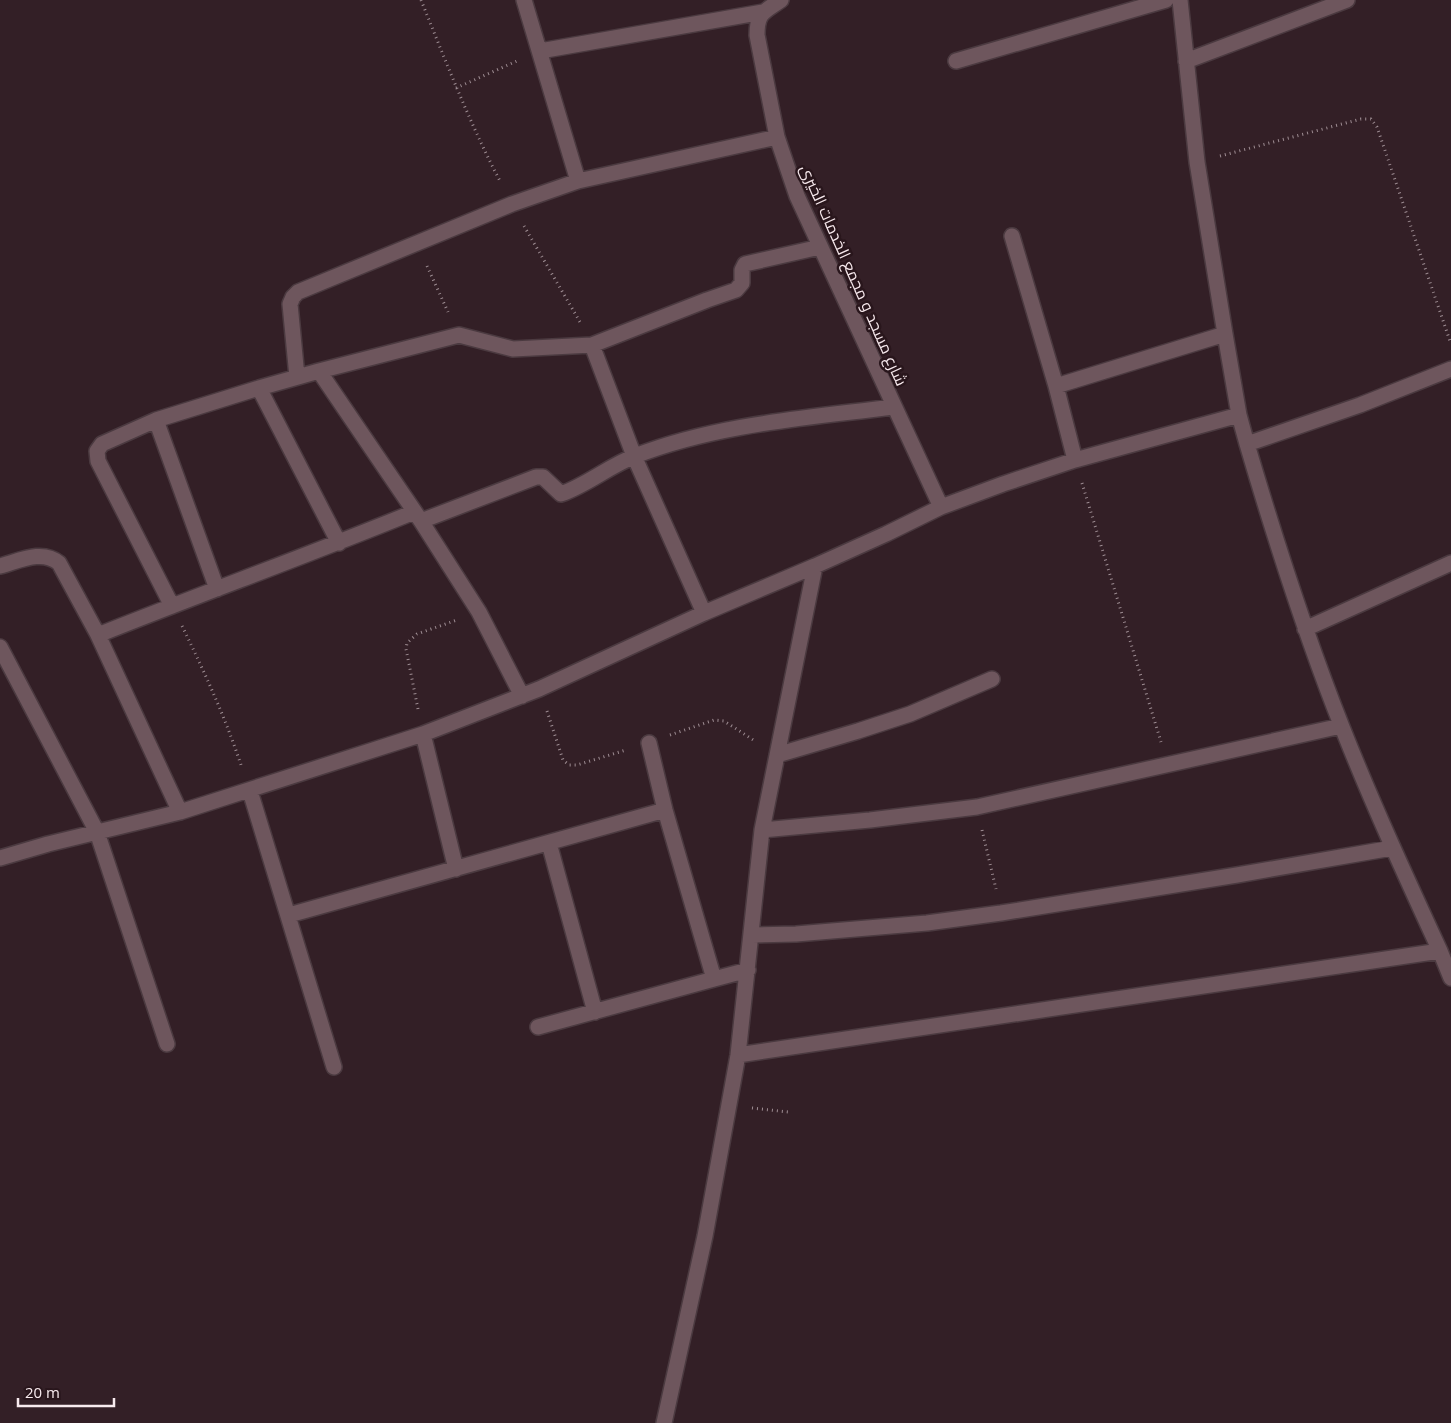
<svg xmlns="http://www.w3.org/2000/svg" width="1451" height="1423" font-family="'Open Sans',Cairo,sans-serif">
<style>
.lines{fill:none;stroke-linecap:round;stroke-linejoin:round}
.minor-casing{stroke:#4b3a40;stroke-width:18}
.path{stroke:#9e8d93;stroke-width:3;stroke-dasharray:1 4;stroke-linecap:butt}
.minor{stroke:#6e565d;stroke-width:15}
.labels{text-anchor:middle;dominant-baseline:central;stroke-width:5;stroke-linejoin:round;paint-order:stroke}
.street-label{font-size:16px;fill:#f8eaee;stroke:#29161c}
</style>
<rect width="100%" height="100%" fill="#331f26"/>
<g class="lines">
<defs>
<path id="minor" d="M 524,0 L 578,181
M 781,0 C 764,12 757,12 757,35 L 777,137 L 797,196 L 941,507
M 540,51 L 763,12
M 956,61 L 1166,0
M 1186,61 L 1347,0
M 1012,236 L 1056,386 L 1075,460
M 592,345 L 634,456 L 704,613
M 319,371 L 421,521 L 479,612 L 522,696
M 297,377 L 290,304 L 293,297 L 298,292 L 512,204 L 578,181 L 777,137
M 1056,386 L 1225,334
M 259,388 L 339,543
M 156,420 L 217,589
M 1247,444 L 1360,405 L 1451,369
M 421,521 L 536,477 L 543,477 L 561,494 C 587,485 609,466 635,456 C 717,424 807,418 893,407
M 0,566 C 19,561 42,549 59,563 L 98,635 L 180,812
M 815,566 L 886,534 L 941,507 L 1003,484 L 1075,460 L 1239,415
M 172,606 L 98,461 L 97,451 L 102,444 L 156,420 L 259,388 L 319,371 L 459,335 L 513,349 L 592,345 L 707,300 L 736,290 L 742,283 L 742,270 L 745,264 L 820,247
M 1305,629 L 1451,563
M 98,635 C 203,593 309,555 414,512
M 0,647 L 97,832 L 167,1044
M 423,734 L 456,869
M 777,755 L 858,731 L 910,714 L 992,679
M 250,791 L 334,1067
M 762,830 L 870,820 L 977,807 L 1341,726
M 549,843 L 595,1012
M 0,858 L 48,844 L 180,812 L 423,734 L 539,689 L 704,613 L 815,566 L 762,830 L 738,1055 L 705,1236 L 664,1423
M 289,915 L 665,810
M 752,935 L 796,934 L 927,923 L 1001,913 L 1237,875 L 1392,848
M 1440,951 L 1451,978
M 714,979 L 748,970
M 538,1027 L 714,979 L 665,810 L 649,743
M 738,1055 L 1440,951 C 1406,877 1372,803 1342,727 C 1305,634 1275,539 1247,444 L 1239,415 L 1225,334 L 1197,162 L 1180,0"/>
</defs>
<!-- minor casing -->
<use href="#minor" class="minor-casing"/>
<!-- path -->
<path class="path" d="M 421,0 C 446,62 470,124 501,183
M 456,88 L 517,61
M 1220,156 L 1361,119 L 1371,119 L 1377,127 L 1451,344
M 524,226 L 580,322
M 427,266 L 448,312
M 1082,483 L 1161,742
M 182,626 C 205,673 226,719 242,768
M 418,709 L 406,649 L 407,643 L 417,634 L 457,620
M 547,711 L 563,760 L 569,765 L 577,765 L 626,750
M 670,735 L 714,720 L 724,721 L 755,741
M 982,830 L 996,889
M 752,1108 L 788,1112"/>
<!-- minor -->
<use href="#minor" class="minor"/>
</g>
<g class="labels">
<!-- street labels -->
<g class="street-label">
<text transform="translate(854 275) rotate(66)">شارع مسجد و مجمع الخدمات الخيرى</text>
</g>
</g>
<!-- scale -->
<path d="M18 1398v8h96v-8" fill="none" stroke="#f8eaee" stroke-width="2.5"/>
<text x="25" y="1398" font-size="15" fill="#f8eaee" stroke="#29161c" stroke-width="4" paint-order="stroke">20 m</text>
</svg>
